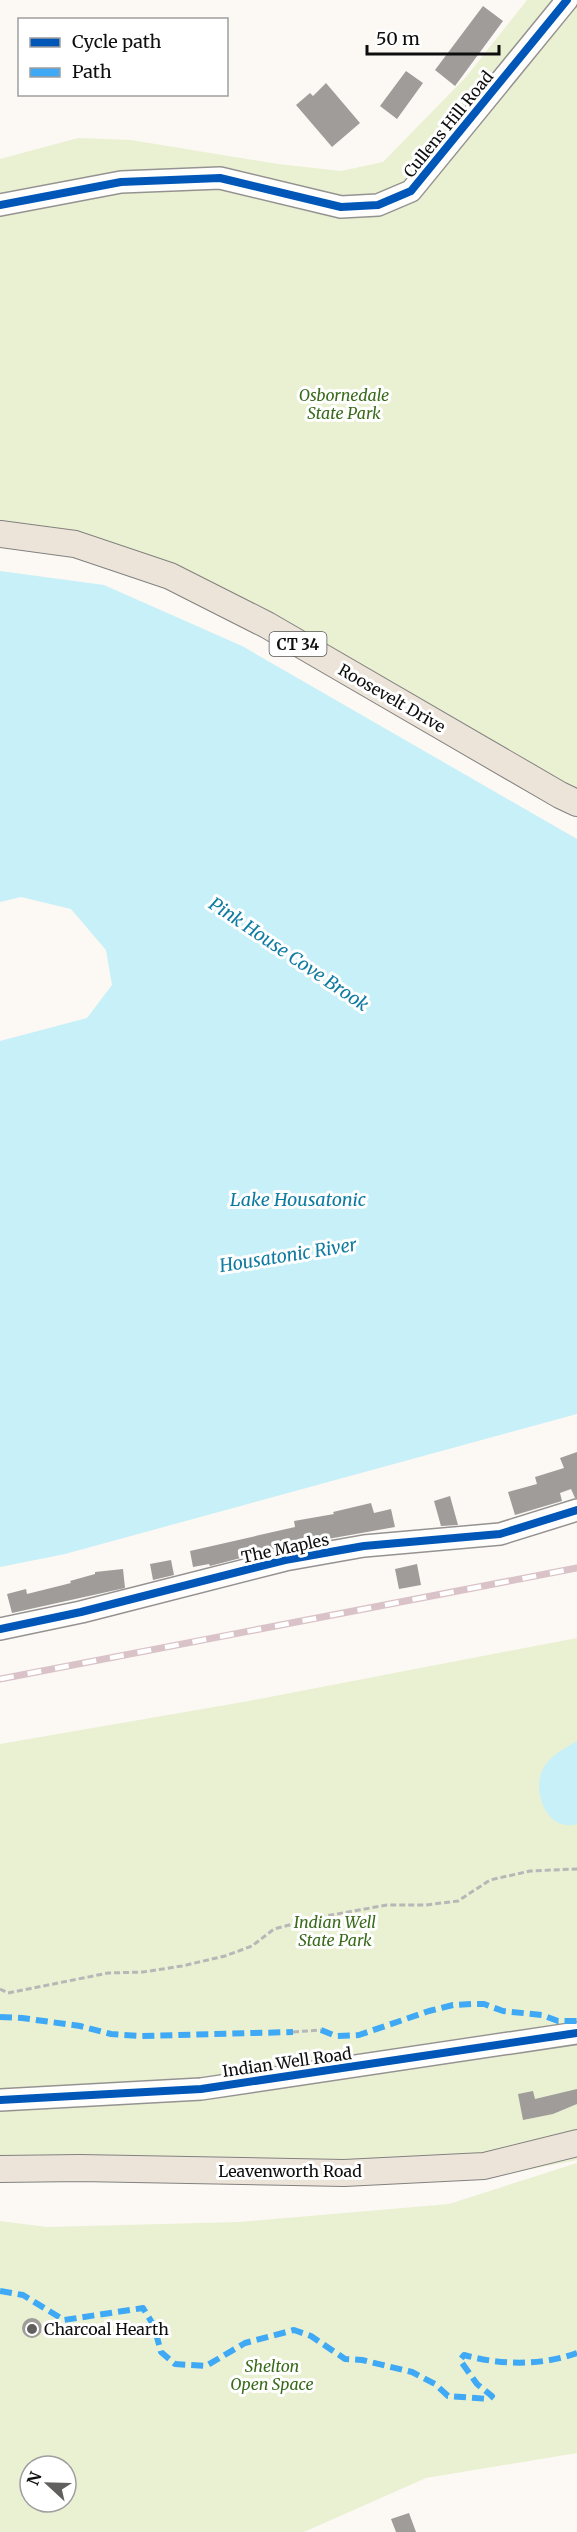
<svg xmlns="http://www.w3.org/2000/svg" width="577" height="2532" font-family="Merriweather,serif">
<style>
.green{fill:#eaf1d2;fill-rule:evenodd}
.water{fill:#c7f0f8}
.building{fill:#9f9c99}
.lines{fill:none;stroke-linecap:round;stroke-linejoin:round}
.minor-casing{stroke:#959392;stroke-width:24}
.major-casing{stroke:#82817f;stroke-width:28}
.path{stroke:#b8b7b7;stroke-width:3;stroke-dasharray:6 3;stroke-linecap:butt}
.minor{stroke:#fffefd;stroke-width:21}
.major{stroke:#ede4d9;stroke-width:26}
.rail-casing{stroke:#d9c3c8;stroke-width:7}
.rail{stroke:#fff;stroke-width:4.5;stroke-dasharray:14;stroke-linecap:butt}
.quiet{stroke:#3fa9f5;stroke-width:6;stroke-dasharray:12 6;stroke-linecap:butt}
.cycleway-casing{stroke:#fff;stroke-width:11}
.cycleway{stroke:#0057b8;stroke-width:8}
.poi-dot{fill:#61605e;stroke:#fff;stroke-width:2}
.labels{text-anchor:middle;dominant-baseline:central;stroke-width:6;stroke-linejoin:round;paint-order:stroke}
.shield{fill:#fff;stroke:#565656;stroke-width:1.5}
.shield-label{font-size:15px;font-weight:bold;fill:#0e0e0e}
.street-label{font-size:16px;fill:#0e0e0e;stroke:#fff}
.park-label{font-size:16px;font-style:italic;fill:#396b1a;stroke:#fff}
.poi-label{font-size:16px;fill:#0e0e0e;stroke:#fff;text-anchor:start}
.water-label{font-size:18px;font-style:italic;fill:#0e7ba1;stroke:#fff}
</style>
<rect width="100%" height="100%" fill="#fcf8f4"/>
<!-- green -->
<path class="green" d="M 527,0 L 577,0 L 577,795 L 96,542 L 27,523 L 0,523 L 0,159 L 78,138 L 131,140 L 278,164 L 341,171 L 383,162 L 466,77 Z
M 577,1638 L 577,2160 L 517,2172 L 372,2176 L 0,2162 L 0,1744 L 243,1702 Z
M 577,2163 L 577,2453 L 426,2478 L 304,2532 L 0,2532 L 0,2221 L 47,2227 L 238,2222 L 449,2204 ZM 30,2466 L 66,2466 L 66,2502 L 30,2502 Z"/>
<!-- water -->
<path class="water" d="M 0,571 L 104,585 L 242,646 L 577,839 L 577,1414 L 65,1554 L 0,1567 L 0,1041 L 87,1018 L 112,985 L 106,950 L 71,909 L 21,897 L 0,902 Z
M 577,1741 L 577,1824 C 545,1834 529,1785 546,1764 C 554,1753 566,1748 577,1741 Z"/>
<!-- building -->
<path class="building" d="M 483,6 L 503,21 L 455,86 L 435,70 Z
M 406,71 L 423,83 L 397,119 L 380,106 Z
M 326,83 L 360,123 L 332,147 L 296,105 L 310,93 L 313,96 Z
M 577,1452 L 577,1498 L 575,1498 L 571,1489 L 560,1493 L 562,1501 L 515,1515 L 508,1492 L 537,1484 L 535,1477 L 564,1468 L 560,1458 Z
M 450,1496 L 458,1525 L 441,1526 L 434,1501 Z
M 371,1503 L 374,1513 L 391,1509 L 395,1527 L 283,1547 L 210,1566 L 209,1564 L 193,1567 L 190,1551 L 295,1527 L 294,1521 L 334,1514 L 333,1512 Z
M 171,1560 L 174,1575 L 153,1580 L 150,1564 Z
M 417,1564 L 421,1585 L 399,1589 L 395,1569 Z
M 123,1569 L 125,1588 L 12,1613 L 7,1594 L 26,1589 L 27,1594 L 71,1583 L 70,1581 L 95,1574 L 95,1572 Z
M 577,2089 L 577,2104 L 553,2114 L 523,2120 L 518,2094 L 533,2091 L 535,2099 Z
M22 2328a10 10 0 1 1 20 0a10 10 0 1 1-20 0Z
M 409,2513 L 416,2532 L 396,2532 L 391,2519 Z"/>
<g class="lines">
<defs>
<path id="minor" d="M 0,205 L 121,182 L 220,178 L 341,207 L 378,205 L 411,191 L 567,0
M 0,1629 L 81,1612 L 285,1560 L 364,1546 L 500,1534 L 577,1510
M 0,2100 L 201,2089 L 577,2033"/>
<path id="major" d="M 0,534 L 75,544 L 170,576 L 267,625 L 560,795 L 577,803
M 0,2169 L 80,2168 L 344,2173 L 484,2166 L 577,2143"/>
</defs>
<!-- minor casing -->
<use href="#minor" class="minor-casing"/>
<!-- major casing -->
<use href="#major" class="major-casing"/>
<!-- path -->
<path class="path" d="M 0,1989 L 8,1993 L 108,1973 L 143,1972 L 182,1966 L 225,1956 L 252,1946 L 274,1929 L 320,1917 L 387,1905 L 426,1905 L 458,1901 L 490,1880 L 530,1871 L 577,1869
M 293,2032 L 321,2030"/>
<!-- minor -->
<use href="#minor" class="minor"/>
<!-- major -->
<use href="#major" class="major"/>
<defs>
<path id="rail" d="M 0,1679 L 577,1568"/>
</defs>
<!-- rail casing -->
<use href="#rail" class="rail-casing"/>
<!-- rail -->
<use href="#rail" class="rail"/>
<!-- quiet -->
<path class="quiet" d="M 0,2017 L 22,2018 L 80,2026 L 111,2034 L 141,2036 L 293,2032
M 321,2030 L 336,2036 L 359,2035 L 429,2011 L 453,2005 L 472,2004 L 484,2004 L 503,2011 L 542,2015 L 558,2021 L 577,2021
M 0,2291 L 23,2295 L 64,2320 L 143,2308 L 154,2326 L 161,2352 L 175,2364 L 206,2366 L 245,2343 L 294,2330 L 311,2336 L 345,2359 L 362,2360 L 412,2372 L 435,2384 L 448,2396 L 489,2399 L 492,2396 L 477,2384 L 460,2360 L 464,2355 C 500,2365 541,2366 577,2353"/>
<defs>
<path id="cycleway" d="M 0,205 L 121,182 L 220,178 L 341,207 L 378,205 L 411,191 L 567,0
M 0,1629 L 81,1612 L 285,1560 L 364,1546 L 500,1534 L 577,1510
M 0,2100 L 201,2089 L 577,2033"/>
</defs>
<!-- cycleway casing -->
<use href="#cycleway" class="cycleway-casing"/>
<!-- cycleway -->
<use href="#cycleway" class="cycleway"/>
</g>
<!-- markers -->
<circle class="poi-dot" cx="32" cy="2329" r="6"/>
<g class="labels">
<!-- shield labels -->
<rect class="shield" x="269.5" y="632" width="57" height="24" rx="4.5"/>
<g class="shield-label">
<text x="298" y="644">CT 34</text>
</g>
<!-- street labels -->
<g class="street-label">
<text transform="translate(448 124) rotate(-51)">Cullens Hill Road</text>
<text transform="translate(392 698) rotate(30)">Roosevelt Drive</text>
<text transform="translate(285 1548) rotate(-12)">The Maples</text>
<text transform="translate(287 2062) rotate(-8)">Indian Well Road</text>
<text x="290" y="2171">Leavenworth Road</text>
</g>
<!-- park labels -->
<g class="park-label">
<text x="344" y="395">Osbornedale<tspan x="344" dy="18">State Park</tspan></text>
<text x="335" y="1922">Indian Well<tspan x="335" dy="18">State Park</tspan></text>
<text x="272" y="2366">Shelton<tspan x="272" dy="18">Open Space</tspan></text>
</g>
<!-- poi labels -->
<g class="poi-label">
<text x="44" y="2329">Charcoal Hearth</text>
</g>
<!-- water labels -->
<g class="water-label">
<text transform="translate(289 954) rotate(34)">Pink House Cove Brook</text>
<text x="298" y="1199">Lake Housatonic</text>
<text transform="translate(288 1255) rotate(-9)">Housatonic River</text>
</g>
</g>
<!-- legend -->
<rect x="18" y="18" width="210" height="78" fill="#ffffff" stroke="#9f9f9f" stroke-width="1.5"/>
<rect x="30" y="38" width="30" height="9" fill="#0057b8" stroke="#9f9f9f" stroke-width="1.5"/>
<text x="72" y="48" font-size="18" fill="#0e0e0e">Cycle path</text>
<rect x="30" y="68" width="30" height="9" fill="#3fa9f5" stroke="#9f9f9f" stroke-width="1.5"/>
<text x="72" y="78" font-size="18" fill="#0e0e0e">Path</text>
<!-- north arrow -->
<g transform="translate(48 2484) rotate(292)"><circle r="28" fill="#ffffff" stroke="#9f9f9f" stroke-width="1.5"/>
<path d="M0-4.5L10 22L0 15L-10 22Z" fill="#61605e"/>
<text y="-9" font-size="16" font-weight="bold" text-anchor="middle" fill="#0e0e0e">N</text>
</g>
<!-- scale -->
<path d="M367 45v9h132v-9" fill="none" stroke="#0e0e0e" stroke-width="3"/>
<text x="376" y="45" font-size="18" fill="#0e0e0e" stroke="#ffffff" stroke-width="4.5" paint-order="stroke">50 m</text>
</svg>
